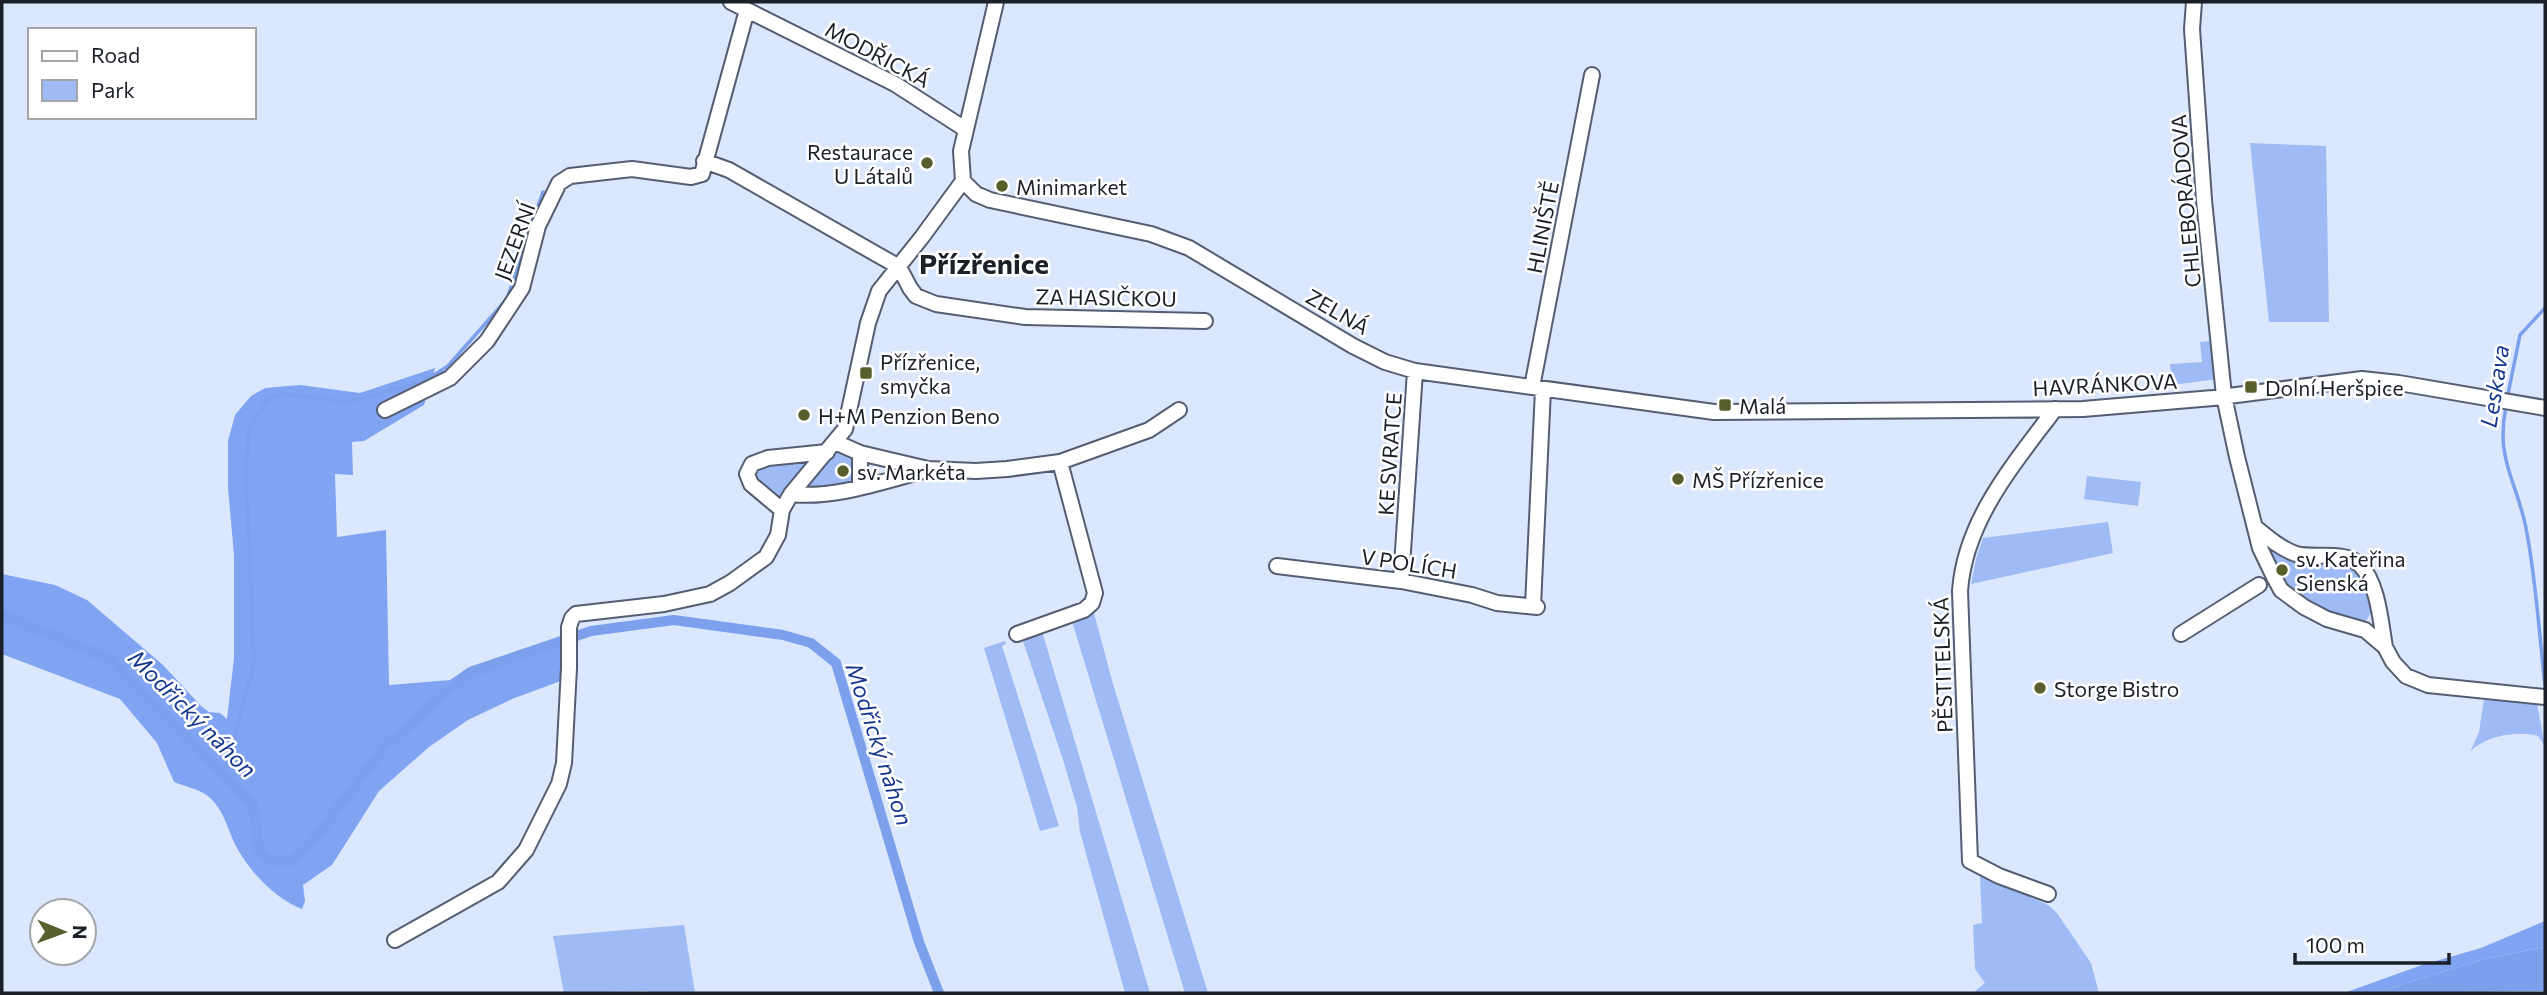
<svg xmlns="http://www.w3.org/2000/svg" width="2547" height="995" font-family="Commissioner,sans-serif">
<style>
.green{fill:#9fbbf6}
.forest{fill:#80a4f1}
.water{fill:#7ca0ec}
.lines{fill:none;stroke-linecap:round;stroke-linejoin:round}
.stream{stroke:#7ca0ec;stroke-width:3.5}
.canal{stroke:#7ca0ec;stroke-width:10}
.minor-casing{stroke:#555e71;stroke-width:18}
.minor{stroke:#fff;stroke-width:14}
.poi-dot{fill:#585e2c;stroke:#fff;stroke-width:2.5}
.labels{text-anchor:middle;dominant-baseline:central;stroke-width:5;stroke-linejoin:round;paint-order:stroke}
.street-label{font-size:21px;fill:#1b1f27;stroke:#fff}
.poi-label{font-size:21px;fill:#1b1f27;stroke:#fff;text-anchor:start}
.water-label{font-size:23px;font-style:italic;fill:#15378e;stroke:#fff}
.district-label{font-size:28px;font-weight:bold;fill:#1b1f27;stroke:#fff}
</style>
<rect width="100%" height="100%" fill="#dbe7fd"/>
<!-- green -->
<path class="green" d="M 2250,143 L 2326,146 L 2329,322 L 2269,322 Z
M 2212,341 L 2217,379 L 2172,385 L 2170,364 L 2202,362 L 2200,342 Z
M 839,450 L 853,454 L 857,475 L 852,485 L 801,491 L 811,477 Z
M 808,456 L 810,461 L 781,500 L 754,482 L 754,467 Z
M 2087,476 L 2141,482 L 2138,506 L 2084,499 Z
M 2108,522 L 2113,553 L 1971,584 L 1976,559 L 1983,538 Z
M 2272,547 C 2281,552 2292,559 2302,561 C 2348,569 2358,554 2373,610 L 2364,624 C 2335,615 2301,607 2282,580 C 2275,572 2272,560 2267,550 Z
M 1093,609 L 1113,684 L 1208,993 L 1185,993 L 1071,618 Z
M 1041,628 L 1150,993 L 1125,993 L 1080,832 L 1077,807 L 1064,763 L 1022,638 Z
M 1005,641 L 1006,644 L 1002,646 L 1059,826 L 1040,831 L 984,648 Z
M 2484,699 L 2537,704 L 2545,746 L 2538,736 C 2518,730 2484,736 2470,752 L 2479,732 Z
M 1980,874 L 2048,905 L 2057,913 L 2091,963 L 2099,993 L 1973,993 L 1985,983 L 1975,969 L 1973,925 L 1982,923 Z
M 684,925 L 695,993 L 649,993 L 648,991 L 564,993 L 553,936 Z"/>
<!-- forest -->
<path class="forest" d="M 435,368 L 424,405 L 364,441 L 352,442 L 353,475 L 335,474 L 337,537 L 386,530 L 389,685 L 450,680 L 469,667 L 564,635 L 566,679 L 512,699 L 468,720 L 429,747 L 379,791 L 332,865 L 303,885 L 305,901 L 302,909 C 275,899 249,871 236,846 C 227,828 223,806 205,794 C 197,789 184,786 174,782 L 157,743 L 120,699 L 2,654 L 2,574 L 55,585 L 87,600 L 163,665 L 201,706 L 209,712 L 220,713 L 227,719 L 234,658 L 234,555 L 228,488 L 228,441 L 235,415 L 251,396 L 265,388 L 300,385 L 360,393 Z
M 2545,921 L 2545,947 L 2484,959 L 2375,993 L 2344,993 L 2422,965 L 2481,948 Z"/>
<!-- water -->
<path class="water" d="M 2545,947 L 2545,991 L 2375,993 L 2484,959 Z"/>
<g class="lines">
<!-- stream -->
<path class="stream" d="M 533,220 L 543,192
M 2507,399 L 2520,335 L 2545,308
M 2506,407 C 2495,459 2517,482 2526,528 C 2536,579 2539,633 2545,685
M 224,774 L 254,664 L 246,472 L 249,431 L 256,416 L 268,399 L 285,394 L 348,402 L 423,382 L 448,366 L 507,299 L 530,230"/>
<!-- canal -->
<path class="canal" d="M 2,615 L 112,660 L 253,804 L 259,850 L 273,861 L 291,861 L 307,849 L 386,745 L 469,673 L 591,631 L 674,620 L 783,635 L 811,643 L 836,663 L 919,942 L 939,993"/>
<defs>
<path id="minor" d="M 731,2 L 895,84 L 965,129
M 2194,2 L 2192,29 L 2204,200 L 2224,396 L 2237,457 L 2260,548 L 2274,577 L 2281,590 L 2304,607 L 2327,619 L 2365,630 L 2385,647 L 2393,662 L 2406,676 L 2428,685 L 2545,697
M 704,161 L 729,170 L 899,267 L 910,288 L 916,296 L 936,304 L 1025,317 L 1205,321
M 963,181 L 976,194 L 990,200 L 1151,234 L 1189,248 L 1353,346 L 1385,362 L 1415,371 L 1714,412 L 2083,409 L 2213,398 L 2362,379 L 2399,383 L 2545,408
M 963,181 L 961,151 L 996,2
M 1532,387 L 1592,75
M 385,410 L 450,378 L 487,341 L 522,288 L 538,226 L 559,183 L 570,176 L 632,169 L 691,177 L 702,174 L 747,10
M 835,442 L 860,453 L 928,469 L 976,471 L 1007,469 L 1060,462 L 1149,430 L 1179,410
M 860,487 L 860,453
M 791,494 C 835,499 884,481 927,470
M 782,510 L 751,484 L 747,474 L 752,464 L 768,458 L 827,452
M 2255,527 C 2267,537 2281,549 2296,554 C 2315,559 2345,550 2360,565 C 2378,582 2381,624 2385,647
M 1277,566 L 1401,581 L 1472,595 L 1497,603 L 1537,607
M 1401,581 L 1415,371
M 1533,606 L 1543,389
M 1017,634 L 1084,610 L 1092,603 L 1095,593 L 1060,462
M 2181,634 L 2259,585
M 2048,894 L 1999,876 L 1970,861 L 1960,591 C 1965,520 2014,464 2055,409
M 395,940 L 498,882 L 526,850 L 559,784 L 564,763 L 569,668 L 569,627 L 572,618 L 576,614 L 664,604 L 710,594 L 730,583 L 766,557 L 778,535 L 782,510 L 791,494 L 845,429 L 868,323 L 879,291 L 922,237 L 963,181"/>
</defs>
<!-- minor casing -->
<use href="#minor" class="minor-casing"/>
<!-- minor -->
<use href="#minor" class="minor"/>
</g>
<!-- markers -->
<g class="poi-dot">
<circle cx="927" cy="163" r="7"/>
<circle cx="1002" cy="186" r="7"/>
<rect x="859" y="366" width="14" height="14" rx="3.5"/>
<rect x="2244" y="380" width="14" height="14" rx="3.5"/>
<rect x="1718" y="398" width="14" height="14" rx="3.5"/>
<circle cx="804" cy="415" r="7"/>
<circle cx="843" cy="471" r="7"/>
<circle cx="1678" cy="479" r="7"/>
<circle cx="2282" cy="570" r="7"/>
<circle cx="2040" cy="688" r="7"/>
</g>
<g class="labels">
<!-- street labels -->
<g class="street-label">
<text transform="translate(878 54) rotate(28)">MODŘICKÁ</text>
<text transform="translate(2185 201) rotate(-95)">CHLEBORÁDOVA</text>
<text transform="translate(1542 227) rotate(-79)">HLINIŠTĚ</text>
<text transform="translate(514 241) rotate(-70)">JEZERNÍ</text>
<text transform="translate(1106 297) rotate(1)">ZA HASIČKOU</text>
<text transform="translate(1338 311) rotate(30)">ZELNÁ</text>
<text transform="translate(2105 384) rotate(-3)">HAVRÁNKOVA</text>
<text transform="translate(1389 454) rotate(-86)">KE SVRATCE</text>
<text transform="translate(1409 563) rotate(9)">V POLÍCH</text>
<text transform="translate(1942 665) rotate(-92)">PĚSTITELSKÁ</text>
</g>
<!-- poi labels -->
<g class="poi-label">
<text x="913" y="151" text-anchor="end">Restaurace<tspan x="913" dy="24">U Látalů</tspan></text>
<text x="1016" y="186">Minimarket</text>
<text x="880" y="361">Přízřenice,<tspan x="880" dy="24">smyčka</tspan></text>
<text x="2265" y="387">Dolní Heršpice</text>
<text x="1739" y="405">Malá</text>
<text x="818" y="415">H+M Penzion Beno</text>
<text x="857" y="471">sv. Markéta</text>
<text x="1692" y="479">MŠ Přízřenice</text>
<text x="2296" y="558">sv. Kateřina<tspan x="2296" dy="24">Sienská</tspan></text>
<text x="2054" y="688">Storge Bistro</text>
</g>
<!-- water labels -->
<g class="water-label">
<text transform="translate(2494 386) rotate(-81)">Leskava</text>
<text transform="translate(193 713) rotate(45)">Modřický náhon</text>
<text transform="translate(880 744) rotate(72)">Modřický náhon</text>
</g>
<!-- district labels -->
<g class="district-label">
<text x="984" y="263">Přízřenice</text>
</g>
</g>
<!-- border -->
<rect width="2547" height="995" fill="none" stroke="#1b1f27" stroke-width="7"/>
<!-- legend -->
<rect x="28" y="28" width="228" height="91" fill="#ffffff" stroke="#a4a5a9" stroke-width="2"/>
<rect x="42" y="51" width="35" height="10" fill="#ffffff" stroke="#a4a5a9" stroke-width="2"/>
<text x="91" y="63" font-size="21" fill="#1b1f27">Road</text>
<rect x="42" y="80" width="35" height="21" fill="#9fbbf6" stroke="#a4a5a9" stroke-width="2"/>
<text x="91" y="98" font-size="21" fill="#1b1f27">Park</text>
<!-- north arrow -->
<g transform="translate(63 932) rotate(91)"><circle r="33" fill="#ffffff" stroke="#a4a5a9" stroke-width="2"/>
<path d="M0-5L12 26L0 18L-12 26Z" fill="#585e2c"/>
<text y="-10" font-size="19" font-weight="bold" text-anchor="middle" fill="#1b1f27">N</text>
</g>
<!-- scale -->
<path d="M2295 953v10h154v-10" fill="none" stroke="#1b1f27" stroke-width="3.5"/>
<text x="2306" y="953" font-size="21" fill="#1b1f27" stroke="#ffffff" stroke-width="5" paint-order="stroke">100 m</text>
</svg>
